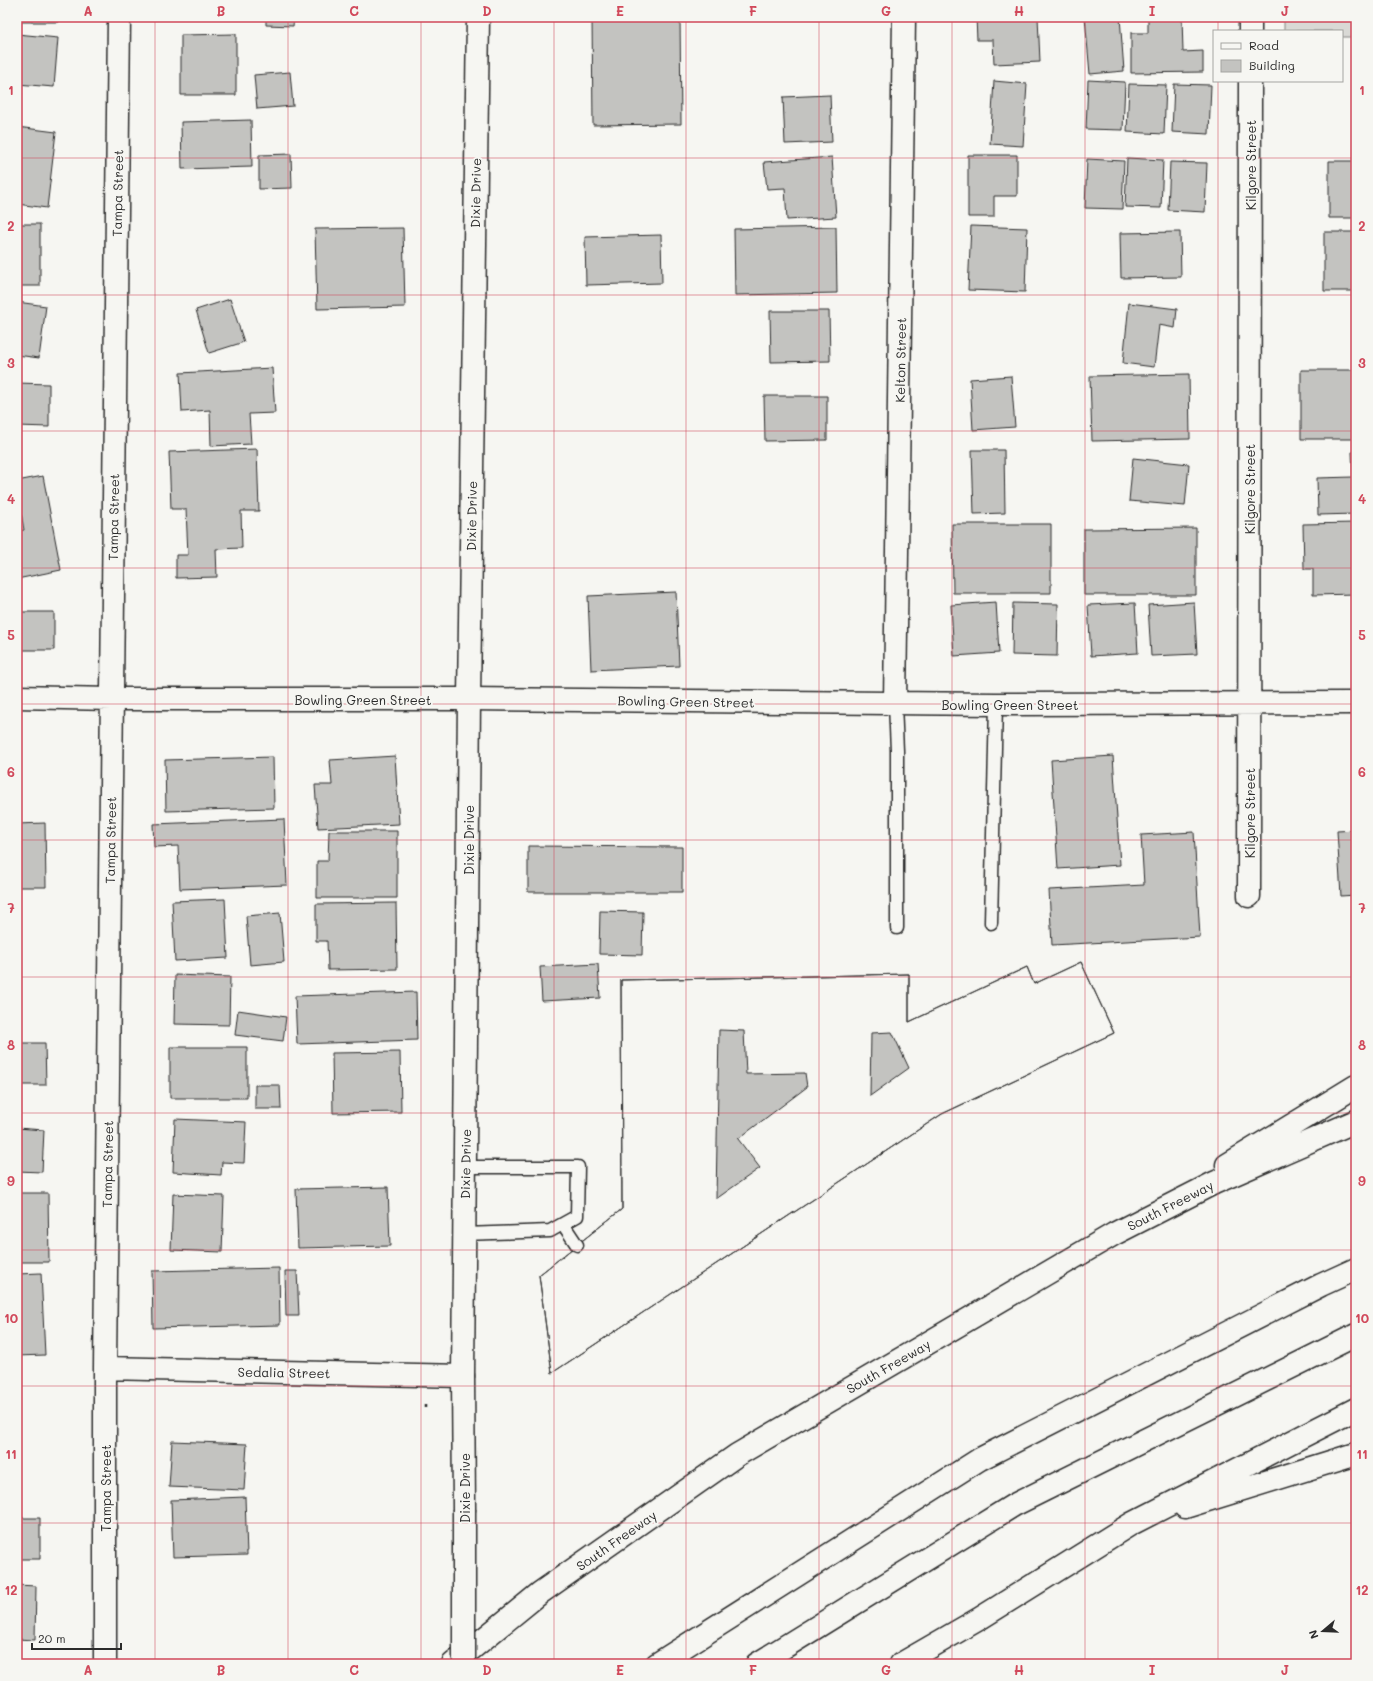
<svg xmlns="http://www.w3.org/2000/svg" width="1373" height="1681" font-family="Mali,sans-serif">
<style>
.green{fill:#d9d9d5;stroke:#828280}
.building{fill:#c3c3c0;stroke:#2b2b2b;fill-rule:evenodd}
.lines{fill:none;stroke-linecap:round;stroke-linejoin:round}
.lane-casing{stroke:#2b2b2b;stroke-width:15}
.street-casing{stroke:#2b2b2b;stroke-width:25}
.secondary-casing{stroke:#2b2b2b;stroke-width:25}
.highway-casing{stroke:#2b2b2b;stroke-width:25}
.path{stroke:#2b2b2b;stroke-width:2.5;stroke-dasharray:3 3;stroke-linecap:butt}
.lane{stroke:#f6f6f2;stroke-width:12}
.street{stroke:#f6f6f2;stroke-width:22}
.secondary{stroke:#f6f6f2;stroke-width:22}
.highway{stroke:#f6f6f2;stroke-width:22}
.secondary-bridge-casing{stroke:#2b2b2b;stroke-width:25;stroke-linecap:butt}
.secondary-bridge{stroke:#f6f6f2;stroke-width:22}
.grid{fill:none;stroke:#d1495b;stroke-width:1;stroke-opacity:0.55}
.labels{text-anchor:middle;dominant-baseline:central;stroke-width:4;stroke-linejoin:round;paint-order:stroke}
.street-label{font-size:13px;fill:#2b2b2b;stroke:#f6f6f2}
.neatline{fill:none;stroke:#d1495b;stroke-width:1.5}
.grid-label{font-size:13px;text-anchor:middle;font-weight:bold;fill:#d1495b}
</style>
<rect width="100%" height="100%" fill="#f6f6f2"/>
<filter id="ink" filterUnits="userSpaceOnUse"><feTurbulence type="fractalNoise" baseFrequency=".025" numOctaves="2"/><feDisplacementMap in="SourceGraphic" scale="8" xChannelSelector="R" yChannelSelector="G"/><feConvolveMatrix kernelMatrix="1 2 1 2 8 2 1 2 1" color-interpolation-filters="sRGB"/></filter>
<g filter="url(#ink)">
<!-- green -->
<path class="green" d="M 1284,17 L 1356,17 L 1356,37 L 1342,37 L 1342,31 L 1284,31 Z"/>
<!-- building -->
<path class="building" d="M 17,17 L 59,17 L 59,22 L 17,22 Z
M 266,17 L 294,17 L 293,26 L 266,25 Z
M 592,17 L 680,17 L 681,124 L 593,125 Z
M 976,17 L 1038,17 L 1040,62 L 994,64 L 993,40 L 977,40 Z
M 1085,17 L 1120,17 L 1124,71 L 1090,74 Z
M 1148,17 L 1182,17 L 1183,52 L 1203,51 L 1203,72 L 1131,73 L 1131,33 L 1148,33 Z
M 17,34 L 58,38 L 54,87 L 17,84 Z
M 236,34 L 236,95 L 181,95 L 181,35 Z
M 290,72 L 293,106 L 257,109 L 254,75 Z
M 1088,80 L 1125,82 L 1123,130 L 1086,129 Z
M 994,81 L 1027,84 L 1023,146 L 990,144 Z
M 1129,84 L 1166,85 L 1164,134 L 1127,132 Z
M 1174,84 L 1211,85 L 1209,134 L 1172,132 Z
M 830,95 L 832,142 L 785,144 L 783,97 Z
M 251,120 L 252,167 L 182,169 L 181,122 Z
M 17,127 L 56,132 L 47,208 L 17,204 Z
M 291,154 L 292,188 L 259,189 L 259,155 Z
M 968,155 L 1017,155 L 1017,196 L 994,196 L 994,217 L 968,217 Z
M 832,157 L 836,217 L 787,220 L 785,188 L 767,189 L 764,162 Z
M 1127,158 L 1163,160 L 1161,208 L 1125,207 Z
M 1087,159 L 1124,161 L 1122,209 L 1085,208 Z
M 1329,161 L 1356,161 L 1356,218 L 1329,218 Z
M 1170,162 L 1207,163 L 1205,212 L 1168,210 Z
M 17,224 L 40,224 L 40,286 L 17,286 Z
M 971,226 L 1027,228 L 1025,292 L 968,290 Z
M 836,227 L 837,293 L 735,295 L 734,229 Z
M 403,228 L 405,307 L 317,309 L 315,229 Z
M 1180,232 L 1181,277 L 1121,278 L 1120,233 Z
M 1324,232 L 1356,232 L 1356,291 L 1324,291 Z
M 661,235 L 662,283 L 586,285 L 585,237 Z
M 230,299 L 244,342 L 209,353 L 196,310 Z
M 17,302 L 46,306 L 39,358 L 17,355 Z
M 1129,303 L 1177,309 L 1175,328 L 1159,325 L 1154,367 L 1123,363 Z
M 770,311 L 829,311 L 830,361 L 771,362 Z
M 272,368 L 275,413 L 249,414 L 251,444 L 211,446 L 210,410 L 182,412 L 180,373 Z
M 1301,370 L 1356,370 L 1356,439 L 1301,439 Z
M 1189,374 L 1190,439 L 1092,441 L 1090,376 Z
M 1011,376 L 1015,427 L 973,430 L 970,379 Z
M 17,383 L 49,384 L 49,427 L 17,426 Z
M 764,396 L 827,396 L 827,440 L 765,441 Z
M 257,449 L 259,511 L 241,511 L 242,548 L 216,549 L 217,577 L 176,578 L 176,555 L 188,555 L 186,509 L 171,509 L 169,452 Z
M 972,450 L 1004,450 L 1005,513 L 974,514 Z
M 1352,452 L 1356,452 L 1356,514 L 1318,515 L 1317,478 L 1353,477 Z
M 1133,458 L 1189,464 L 1185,506 L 1129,501 Z
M 43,476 L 61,570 L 17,579 L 17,531 L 24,530 L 17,490 L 17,481 Z
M 1356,523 L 1356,594 L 1313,595 L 1313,569 L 1304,569 L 1303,524 Z
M 952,524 L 1051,524 L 1051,593 L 953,593 Z
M 1196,528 L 1196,595 L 1084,595 L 1084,529 Z
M 676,592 L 679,666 L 591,670 L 588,596 Z
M 996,602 L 999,653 L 954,656 L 951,605 Z
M 1194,602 L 1197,654 L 1151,656 L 1148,605 Z
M 1013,603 L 1058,604 L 1057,656 L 1012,655 Z
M 1135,603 L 1138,653 L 1091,656 L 1088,605 Z
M 17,612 L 54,612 L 54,650 L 17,650 Z
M 395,756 L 399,824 L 318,828 L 315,785 L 332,785 L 330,760 Z
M 1113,756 L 1120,865 L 1058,869 L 1051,760 Z
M 273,757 L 274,808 L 166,811 L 165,760 Z
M 284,819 L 287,885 L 180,889 L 178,846 L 154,847 L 153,824 Z
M 45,823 L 46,887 L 17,887 L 17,824 Z
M 1356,830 L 1356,895 L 1341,896 L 1337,831 Z
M 329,831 L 397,831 L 397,898 L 317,898 L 317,861 L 328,861 Z
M 1194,832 L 1200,937 L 1052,945 L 1049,890 L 1144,885 L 1141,835 Z
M 528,846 L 682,847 L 682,892 L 528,892 Z
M 225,899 L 228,958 L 175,961 L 172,901 Z
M 396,903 L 397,969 L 328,970 L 327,941 L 316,941 L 316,904 Z
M 600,911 L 643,912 L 642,955 L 599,954 Z
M 280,913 L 284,962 L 250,965 L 246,916 Z
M 1081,962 L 1114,1033 L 942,1114 L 552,1373 L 539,1275 L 622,1209 L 621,980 L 909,974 L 909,1022 L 1027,967 L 1034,984 ZM 719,1030 L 744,1031 L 746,1074 L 805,1073 L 807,1087 L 738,1139 L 760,1168 L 716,1199 Z
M 1081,962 L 1114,1033 L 942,1114 L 552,1373 L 539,1275 L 622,1209 L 621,980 L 909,974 L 909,1022 L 1027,967 L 1034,984 ZM 892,1032 L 909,1068 L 870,1096 L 871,1033 Z
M 598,964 L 600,998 L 542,1001 L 540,967 Z
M 175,975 L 230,977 L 229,1025 L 174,1024 Z
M 416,992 L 417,1040 L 297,1044 L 295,996 Z
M 238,1010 L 286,1017 L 283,1041 L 235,1035 Z
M 17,1043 L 45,1043 L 46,1085 L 17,1085 Z
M 170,1047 L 247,1047 L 247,1098 L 170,1098 Z
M 400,1052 L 401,1112 L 333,1113 L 332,1053 Z
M 255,1085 L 280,1085 L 281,1109 L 255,1109 Z
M 175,1119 L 246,1122 L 244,1163 L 222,1162 L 221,1175 L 173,1172 Z
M 17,1128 L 44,1130 L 42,1172 L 17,1171 Z
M 388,1187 L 390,1246 L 298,1248 L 296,1189 Z
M 17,1193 L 48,1193 L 49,1262 L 17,1262 Z
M 173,1194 L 224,1196 L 222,1252 L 171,1250 Z
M 279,1268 L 280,1325 L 153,1328 L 152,1271 Z
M 285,1271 L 297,1271 L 299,1316 L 286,1316 Z
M 41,1273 L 45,1355 L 17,1356 L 17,1274 Z
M 172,1441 L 247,1444 L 244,1490 L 169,1487 Z
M 245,1497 L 247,1555 L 173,1557 L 171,1500 Z
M 17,1518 L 40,1518 L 40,1559 L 17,1559 Z
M 17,1585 L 36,1586 L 35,1640 L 17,1639 Z"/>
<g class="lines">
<defs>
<path id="lane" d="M 895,704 L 897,751 L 897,928
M 991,923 L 996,704
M 563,1224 L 577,1245
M 464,1234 L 550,1231 L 577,1216 L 578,1167 L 465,1167"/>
<path id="street" d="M 1250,31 L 1250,17
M 17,697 L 111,699 L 469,699 L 996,704 L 1356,703
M 895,704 L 904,17
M 1249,896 L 1250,81
M 105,1368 L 463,1376
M 105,1664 L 105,1368 L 119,17"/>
<path id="secondary" d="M 464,1509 L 463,1376 L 469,699 L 478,17"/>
<path id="highway" d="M 1227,1165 L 1356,1086
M 1185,1507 L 1356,1454
M 453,1664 L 540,1593 L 737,1455 L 1114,1234 L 1214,1183 L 1356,1121
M 657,1664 L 980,1459 L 1321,1285 L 1356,1269
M 757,1664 L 1014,1505 L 1356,1335
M 901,1664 L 979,1619 L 1131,1524 L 1356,1409"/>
</defs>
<!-- lane casing -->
<use href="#lane" class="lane-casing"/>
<!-- street casing -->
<use href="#street" class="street-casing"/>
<!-- secondary casing -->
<use href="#secondary" class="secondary-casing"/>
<!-- highway casing -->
<use href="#highway" class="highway-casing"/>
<!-- path -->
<path class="path" d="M 425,1408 L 425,1402"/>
<!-- lane -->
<use href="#lane" class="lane"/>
<!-- street -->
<use href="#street" class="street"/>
<!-- secondary -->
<use href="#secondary" class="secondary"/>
<!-- highway -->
<use href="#highway" class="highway"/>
<defs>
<path id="secondary-bridge" d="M 464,1664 L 464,1509"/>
</defs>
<!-- secondary-bridge casing -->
<use href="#secondary-bridge" class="secondary-bridge-casing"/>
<!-- secondary-bridge -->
<use href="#secondary-bridge" class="secondary-bridge"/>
</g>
</g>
<!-- grid -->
<path class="grid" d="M 155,17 L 155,1664M 288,17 L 288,1664M 421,17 L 421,1664M 554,17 L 554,1664M 686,17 L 686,1664M 819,17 L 819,1664M 952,17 L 952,1664M 1085,17 L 1085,1664M 1218,17 L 1218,31M 1218,81 L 1218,1664M 17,158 L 1356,158M 17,295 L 1356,295M 17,431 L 1356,431M 17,568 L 1356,568M 17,704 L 1356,704M 17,840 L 1356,840M 17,977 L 1356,977M 17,1113 L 1356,1113M 17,1250 L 1356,1250M 17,1386 L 1356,1386M 17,1523 L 1356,1523"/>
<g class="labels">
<!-- street labels -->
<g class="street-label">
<text transform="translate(1250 165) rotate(-90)">Kilgore Street</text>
<text transform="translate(117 193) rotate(-89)">Tampa Street</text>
<text transform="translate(475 193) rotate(-89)">Dixie Drive</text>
<text transform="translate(900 360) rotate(-89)">Kelton Street</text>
<text transform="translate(1249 489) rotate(-90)">Kilgore Street</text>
<text transform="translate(471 516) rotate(-89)">Dixie Drive</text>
<text transform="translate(113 517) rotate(-89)">Tampa Street</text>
<text x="363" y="699">Bowling Green Street</text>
<text transform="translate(686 701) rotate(1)">Bowling Green Street</text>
<text x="1010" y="704">Bowling Green Street</text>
<text transform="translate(1249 813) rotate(-90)">Kilgore Street</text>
<text transform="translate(110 840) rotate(-89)">Tampa Street</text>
<text transform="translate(468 840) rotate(-90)">Dixie Drive</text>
<text transform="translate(107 1164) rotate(-89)">Tampa Street</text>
<text transform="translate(465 1164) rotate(-89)">Dixie Drive</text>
<text transform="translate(1170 1205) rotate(-27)">South Freeway</text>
<text transform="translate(888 1366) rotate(-30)">South Freeway</text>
<text transform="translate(284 1372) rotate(1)">Sedalia Street</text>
<text transform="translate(105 1488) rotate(-90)">Tampa Street</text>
<text transform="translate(464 1488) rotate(-90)">Dixie Drive</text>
<text transform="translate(616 1540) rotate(-35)">South Freeway</text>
</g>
</g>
<!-- margin -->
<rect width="1373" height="1681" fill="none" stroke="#f6f6f2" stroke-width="44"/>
<!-- legend -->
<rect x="1213" y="30" width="130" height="52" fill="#f6f6f2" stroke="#a5a5a2"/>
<rect x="1221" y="43" width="20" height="6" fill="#f6f6f2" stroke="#a5a5a2"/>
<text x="1249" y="50" font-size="12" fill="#2b2b2b">Road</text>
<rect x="1221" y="60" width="20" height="12" fill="#c3c3c0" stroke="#a5a5a2"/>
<text x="1249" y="70" font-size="12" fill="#2b2b2b">Building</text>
<!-- north arrow -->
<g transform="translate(1323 1631) rotate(251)" stroke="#f6f6f2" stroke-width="3" paint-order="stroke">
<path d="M0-3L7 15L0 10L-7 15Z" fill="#2b2b2b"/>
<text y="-6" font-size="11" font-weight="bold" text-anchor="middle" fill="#2b2b2b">N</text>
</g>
<!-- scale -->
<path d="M32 1643v6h89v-6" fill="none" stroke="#2b2b2b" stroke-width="2"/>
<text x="38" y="1643" font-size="12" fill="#2b2b2b" stroke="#f6f6f2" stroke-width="3" paint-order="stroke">20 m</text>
<rect x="22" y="22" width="1329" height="1637" class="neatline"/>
<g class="grid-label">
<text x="88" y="16">A</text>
<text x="221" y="16">B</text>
<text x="354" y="16">C</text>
<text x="487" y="16">D</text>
<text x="620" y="16">E</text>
<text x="753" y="16">F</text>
<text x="886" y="16">G</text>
<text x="1019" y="16">H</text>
<text x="1152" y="16">I</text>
<text x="1285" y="16">J</text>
<text x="11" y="95">1</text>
<text x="1362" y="95">1</text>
<text x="11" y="231">2</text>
<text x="1362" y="231">2</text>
<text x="11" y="368">3</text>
<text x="1362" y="368">3</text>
<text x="11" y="504">4</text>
<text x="1362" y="504">4</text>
<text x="11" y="640">5</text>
<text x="1362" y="640">5</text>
<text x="11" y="777">6</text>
<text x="1362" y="777">6</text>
<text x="11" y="913">7</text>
<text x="1362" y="913">7</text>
<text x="11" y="1050">8</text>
<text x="1362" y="1050">8</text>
<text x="11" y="1186">9</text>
<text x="1362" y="1186">9</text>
<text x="11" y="1323">10</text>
<text x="1362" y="1323">10</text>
<text x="11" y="1459">11</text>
<text x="1362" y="1459">11</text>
<text x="11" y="1595">12</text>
<text x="1362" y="1595">12</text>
<text x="88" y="1675">A</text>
<text x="221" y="1675">B</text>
<text x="354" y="1675">C</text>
<text x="487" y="1675">D</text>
<text x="620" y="1675">E</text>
<text x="753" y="1675">F</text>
<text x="886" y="1675">G</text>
<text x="1019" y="1675">H</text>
<text x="1152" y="1675">I</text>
<text x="1285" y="1675">J</text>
</g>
</svg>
